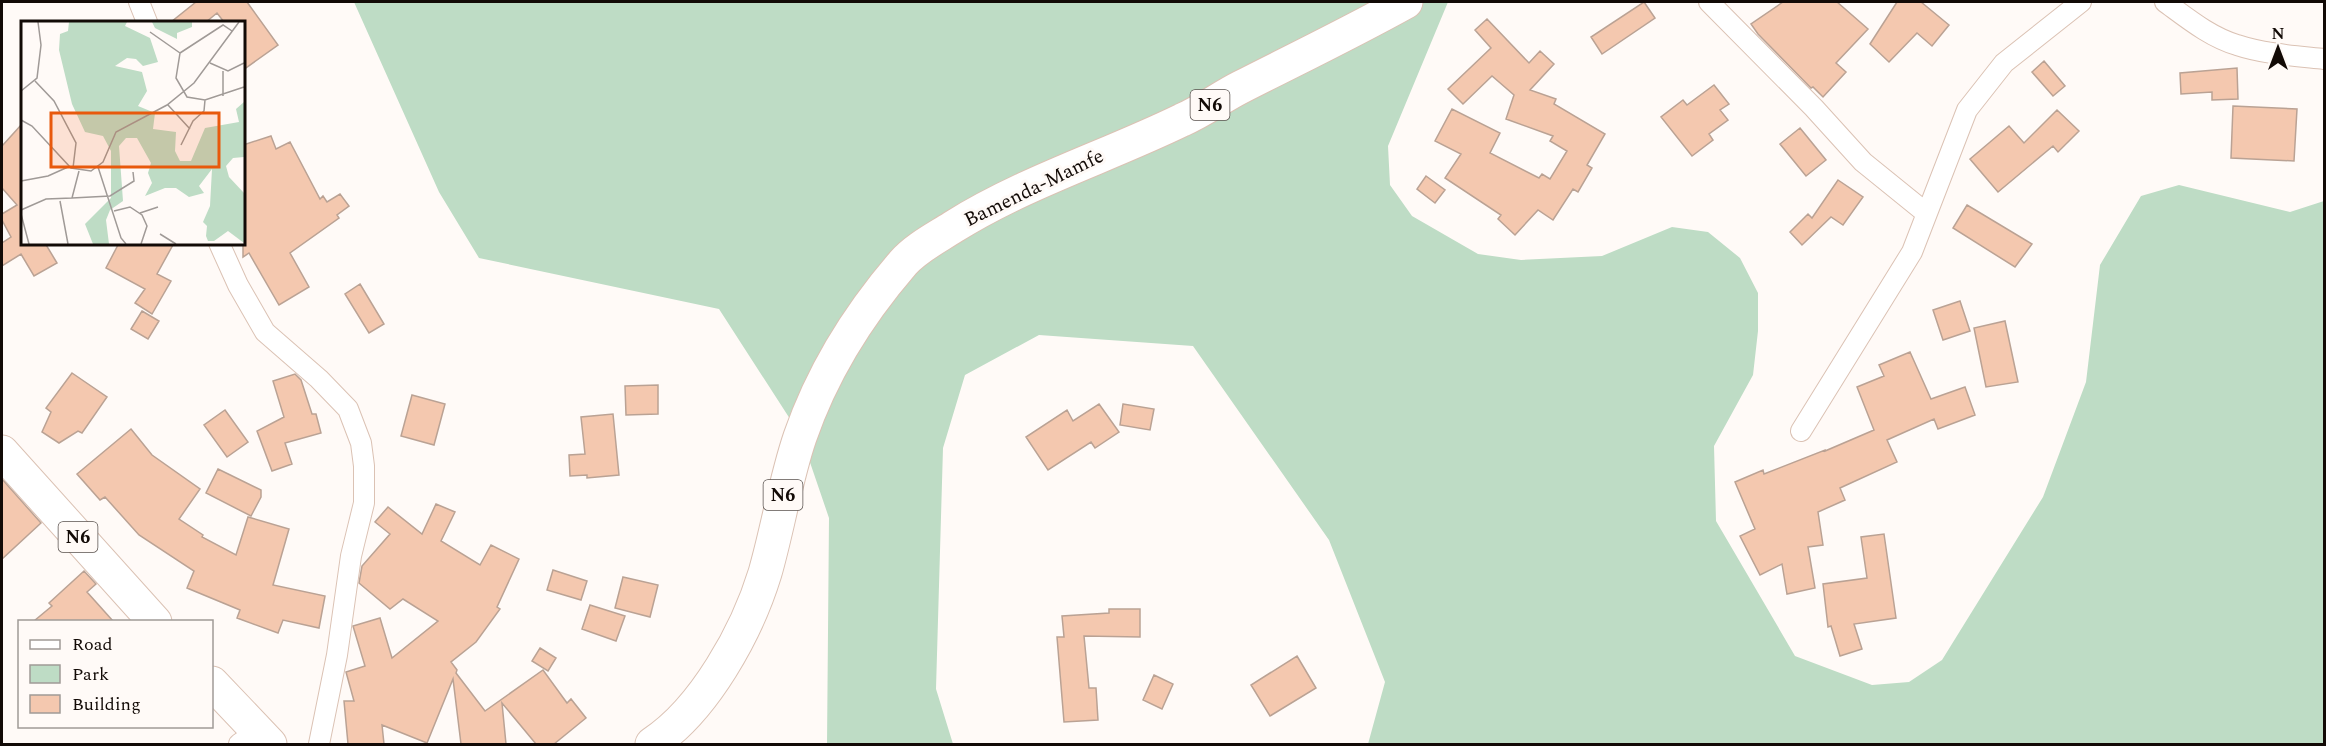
<svg xmlns="http://www.w3.org/2000/svg" width="2326" height="746" font-family="Spectral,serif">
<style>
.green{fill:#bedcc5}
.building{fill:#f4c8af;stroke:#baa294;stroke-width:1.5}
.lines{fill:none;stroke-linecap:round;stroke-linejoin:round}
.street-casing{stroke:#dbc2b4;stroke-width:22}
.highway-casing{stroke:#dbc2b4;stroke-width:35}
.street{stroke:#fff;stroke-width:20}
.highway{stroke:#fff;stroke-width:33}
.labels{text-anchor:middle;dominant-baseline:central;stroke-width:6;stroke-linejoin:round;paint-order:stroke}
.shield{fill:#fffaf7;stroke:#59524e;stroke-width:1.5}
.shield-label{font-size:18px;font-weight:bold;fill:#120a06}
.street-label{font-size:20px;fill:#120a06;stroke:#fffaf7}
.inset-road{fill:none;stroke:#a09a97;stroke-width:1.5}
.view{fill:#e8590c;fill-opacity:0.15;stroke:#e8590c;stroke-width:3}
.inset-edge{fill:none;stroke:#120a06;stroke-width:3}
</style>
<rect width="100%" height="100%" fill="#fffaf7"/>
<!-- green -->
<path class="green" d="M 354,2 L 1448,2 L 1388,146 L 1390,185 L 1412,216 L 1478,254 L 1521,260 L 1602,256 L 1672,227 L 1708,232 L 1740,258 L 1758,293 L 1758,331 L 1753,375 L 1714,446 L 1716,521 L 1795,656 L 1872,685 L 1909,682 L 1942,660 L 2043,497 L 2086,382 L 2100,265 L 2141,196 L 2179,185 L 2290,212 L 2324,201 L 2324,744 L 1368,744 L 1385,682 L 1329,540 L 1193,346 L 1039,335 L 965,375 L 943,448 L 936,689 L 953,744 L 827,744 L 829,518 L 801,436 L 719,309 L 479,258 L 439,192 Z"/>
<!-- building -->
<path class="building" d="M 196,2 L 247,2 L 278,45 L 243,70 L 243,22 L 224,22 L 217,13 L 206,22 L 171,22 Z
M 1644,2 L 1655,18 L 1602,54 L 1591,37 Z
M 1783,2 L 1837,2 L 1868,29 L 1836,63 L 1846,72 L 1823,97 L 1813,87 L 1811,88 L 1758,34 L 1751,24 Z
M 1897,2 L 1921,2 L 1949,25 L 1932,46 L 1917,33 L 1889,62 L 1870,44 Z
M 1487,19 L 1529,63 L 1540,51 L 1554,64 L 1530,90 L 1556,99 L 1554,104 L 1605,134 L 1587,165 L 1592,168 L 1578,192 L 1573,189 L 1553,220 L 1538,210 L 1515,235 L 1498,219 L 1501,215 L 1445,178 L 1461,154 L 1435,141 L 1452,109 L 1500,133 L 1490,153 L 1539,178 L 1542,174 L 1550,179 L 1567,151 L 1550,141 L 1553,136 L 1506,119 L 1514,95 L 1492,76 L 1463,104 L 1448,89 L 1491,48 L 1475,30 Z
M 2044,61 L 2065,86 L 2053,96 L 2032,72 Z
M 2237,68 L 2238,99 L 2212,100 L 2212,92 L 2181,94 L 2180,73 Z
M 1714,85 L 1729,104 L 1720,110 L 1728,120 L 1709,134 L 1713,140 L 1692,156 L 1661,117 L 1683,100 L 1687,105 Z
M 2233,106 L 2297,109 L 2294,161 L 2231,158 Z
M 2057,110 L 2079,131 L 2058,152 L 2053,146 L 1998,192 L 1970,159 L 2009,126 L 2024,143 Z
M 22,124 L 22,243 L 45,243 L 57,263 L 34,276 L 21,254 L 2,266 L 2,243 L 11,237 L 2,220 L 2,214 L 17,205 L 2,188 L 2,146 Z
M 1800,128 L 1826,160 L 1806,176 L 1780,144 Z
M 271,136 L 276,149 L 290,142 L 320,199 L 323,196 L 327,202 L 340,194 L 349,206 L 337,215 L 339,218 L 290,253 L 309,287 L 279,305 L 249,253 L 243,257 L 243,145 Z
M 1426,176 L 1445,190 L 1435,203 L 1417,189 Z
M 1838,180 L 1863,197 L 1843,225 L 1831,217 L 1802,245 L 1790,232 L 1808,214 L 1812,218 Z
M 1967,205 L 2032,244 L 2015,267 L 1953,228 Z
M 119,243 L 174,243 L 157,274 L 171,281 L 152,314 L 135,303 L 145,289 L 106,268 Z
M 360,284 L 384,324 L 369,333 L 345,294 Z
M 1960,301 L 1970,331 L 1943,340 L 1933,310 Z
M 142,311 L 159,321 L 148,339 L 131,329 Z
M 2005,321 L 2018,382 L 1986,387 L 1974,328 Z
M 1910,352 L 1931,399 L 1965,387 L 1975,415 L 1938,429 L 1934,419 L 1887,440 L 1897,462 L 1840,488 L 1845,500 L 1818,512 L 1823,545 L 1808,547 L 1815,588 L 1787,594 L 1782,564 L 1760,575 L 1740,536 L 1755,529 L 1735,482 L 1763,470 L 1764,474 L 1825,450 L 1825,451 L 1874,430 L 1857,387 L 1884,376 L 1879,365 Z
M 72,373 L 107,397 L 82,433 L 78,431 L 59,443 L 42,432 L 51,412 L 46,408 Z
M 295,374 L 301,380 L 312,414 L 316,414 L 321,433 L 285,443 L 292,464 L 272,471 L 257,431 L 284,417 L 273,381 Z
M 658,385 L 658,414 L 626,415 L 625,386 Z
M 412,395 L 445,404 L 434,445 L 401,436 Z
M 1099,404 L 1119,432 L 1095,448 L 1091,442 L 1048,470 L 1026,437 L 1067,410 L 1073,421 Z
M 1123,404 L 1154,409 L 1150,430 L 1120,425 Z
M 225,410 L 248,442 L 227,457 L 204,425 Z
M 613,414 L 619,475 L 587,478 L 587,475 L 570,476 L 569,455 L 585,454 L 581,417 Z
M 131,429 L 152,455 L 200,489 L 179,519 L 203,535 L 202,537 L 236,555 L 248,517 L 289,529 L 273,585 L 325,596 L 319,628 L 283,620 L 278,633 L 237,618 L 240,610 L 187,588 L 194,571 L 139,535 L 105,497 L 100,500 L 77,474 Z
M 218,469 L 261,490 L 261,497 L 251,516 L 206,493 Z
M 2,479 L 41,523 L 2,559 Z
M 436,504 L 455,512 L 441,541 L 480,565 L 491,545 L 519,559 L 497,607 L 500,609 L 476,642 L 451,662 L 457,670 L 456,673 L 485,711 L 543,670 L 567,703 L 571,699 L 586,718 L 554,744 L 536,744 L 502,703 L 506,744 L 461,744 L 453,679 L 427,743 L 382,725 L 384,744 L 348,744 L 344,701 L 354,701 L 346,672 L 365,666 L 353,626 L 380,618 L 392,658 L 438,621 L 403,599 L 390,609 L 359,583 L 362,566 L 390,534 L 375,522 L 388,507 L 422,534 Z
M 1884,534 L 1896,618 L 1854,624 L 1862,649 L 1840,656 L 1831,626 L 1828,627 L 1823,584 L 1867,578 L 1861,537 Z
M 553,570 L 587,581 L 581,600 L 547,590 Z
M 84,571 L 96,584 L 87,592 L 113,621 L 34,621 L 52,606 L 49,603 Z
M 623,577 L 658,585 L 650,617 L 615,608 Z
M 590,605 L 625,616 L 616,641 L 582,629 Z
M 1109,609 L 1140,609 L 1140,637 L 1084,636 L 1089,688 L 1096,688 L 1098,720 L 1064,722 L 1057,637 L 1064,637 L 1062,616 L 1109,613 Z
M 540,648 L 556,658 L 548,671 L 532,661 Z
M 1297,656 L 1316,688 L 1270,716 L 1251,685 Z
M 1154,675 L 1173,684 L 1162,709 L 1143,700 Z"/>
<g class="lines">
<defs>
<path id="street" d="M 139,2 L 147,22
M 1709,2 L 1814,108 L 1863,162 L 1926,213
M 2165,2 C 2187,18 2210,37 2237,45 C 2264,54 2296,56 2324,59
M 219,243 L 238,285 L 265,332 L 319,379 L 348,409 L 361,443 L 364,466 L 364,503 L 351,556 L 337,655 L 319,744
M 1801,431 L 1912,252 L 1967,110 L 2004,63 L 2081,2
M 239,744 L 256,732"/>
<path id="highway" d="M 2,452 L 155,622
M 212,683 L 270,744
M 652,744 C 704,710 747,632 765,573 C 778,528 785,481 800,437 C 822,373 859,314 903,263 C 916,248 936,238 953,227 C 1025,182 1106,157 1182,120 C 1203,111 1221,97 1241,87 C 1296,59 1352,32 1406,2"/>
</defs>
<!-- street casing -->
<use href="#street" class="street-casing"/>
<!-- highway casing -->
<use href="#highway" class="highway-casing"/>
<!-- street -->
<use href="#street" class="street"/>
<!-- highway -->
<use href="#highway" class="highway"/>
</g>
<g class="labels">
<!-- shield labels -->
<g class="shield">
<rect x="1190.5" y="90" width="39" height="30" rx="4.5"/>
<rect x="763.5" y="480" width="39" height="30" rx="4.5"/>
<rect x="58.5" y="522" width="39" height="30" rx="4.5"/>
</g>
<g class="shield-label">
<text x="1210" y="105">N6</text>
<text x="783" y="495">N6</text>
<text x="78" y="537">N6</text>
</g>
<!-- street labels -->
<g class="street-label">
<text transform="translate(1034 188) rotate(-26)">Bamenda-Mamfe</text>
</g>
</g>
<!-- overview -->
<g transform="translate(21 21)">
<rect width="224" height="224" fill="#fffaf7"/>
<path d="M 48,1 L 118,1 L 106,1 L 104,5 L 129,17 L 137,41 L 122,45 L 115,38 L 106,37 L 94,45 L 121,51 L 126,70 L 117,85 L 134,92 L 132,108 L 155,111 L 154,130 L 159,140 L 170,140 L 184,107 L 218,101 L 215,88 L 223,81 L 223,136 L 212,137 L 205,145 L 208,156 L 223,172 L 223,222 L 207,210 L 193,220 L 187,220 L 185,215 L 186,205 L 182,201 L 189,185 L 191,148 L 178,165 L 183,172 L 168,176 L 155,167 L 144,167 L 124,175 L 131,162 L 127,152 L 130,142 L 116,117 L 105,117 L 98,125 L 102,180 L 89,189 L 85,199 L 88,223 L 72,223 L 64,203 L 90,177 L 90,130 L 82,115 L 64,111 L 51,83 L 38,29 L 39,13 L 47,10 ZM 131,1 L 171,1 L 171,6 L 156,12 L 156,18 L 134,7 Z" fill="#bedcc5"/>
<path class="inset-road" d="M 129,11 L 159,32 L 155,57 L 166,76 L 184,79 L 223,66M 159,32 L 202,4 L 211,10M 189,42 L 207,50 L 223,42M 202,50 L 202,75M 14,60 L 33,80 L 55,122 L 52,147M 0,70 L 16,57 L 20,24 L 17,1M 147,84 L 169,108M 0,99 L 11,105 L 50,147 L 70,150 L 82,141 L 95,111 L 146,84 L 173,62 L 218,1M 160,124 L 172,100 L 183,90 L 184,79M 77,146 L 100,217 L 105,223M 0,160 L 27,155 L 47,146M 51,177 L 89,175 L 113,160 L 112,151M 39,180 L 47,223M 0,189 L 25,178 L 51,177 L 58,150M 93,190 L 109,186 L 121,194 L 126,205 L 120,223M 119,192 L 137,186M 0,193 L 8,223M 139,213 L 155,223"/>
<path class="view" d="M 30,92 L 198,92 L 198,146 L 30,146 Z"/>
<rect width="224" height="224" class="inset-edge"/>
</g>
<!-- border -->
<rect width="2326" height="746" fill="none" stroke="#120a06" stroke-width="6"/>
<!-- legend -->
<rect x="18" y="620" width="195" height="108" fill="#fffaf7" stroke="#a09a97" stroke-width="1.5"/>
<rect x="30" y="640" width="30" height="9" fill="#ffffff" stroke="#a09a97" stroke-width="1.5"/>
<text x="72" y="650" font-size="18" fill="#120a06">Road</text>
<rect x="30" y="665" width="30" height="18" fill="#bedcc5" stroke="#a09a97" stroke-width="1.5"/>
<text x="72" y="680" font-size="18" fill="#120a06">Park</text>
<rect x="30" y="695" width="30" height="18" fill="#f4c8af" stroke="#a09a97" stroke-width="1.5"/>
<text x="72" y="710" font-size="18" fill="#120a06">Building</text>
<!-- north arrow -->
<g transform="translate(2278 48)" stroke="#fffaf7" stroke-width="4.5" paint-order="stroke">
<path d="M0-4.5L10 22L0 15L-10 22Z" fill="#120a06"/>
<text y="-9" font-size="16" font-weight="bold" text-anchor="middle" fill="#120a06">N</text>
</g>
</svg>
